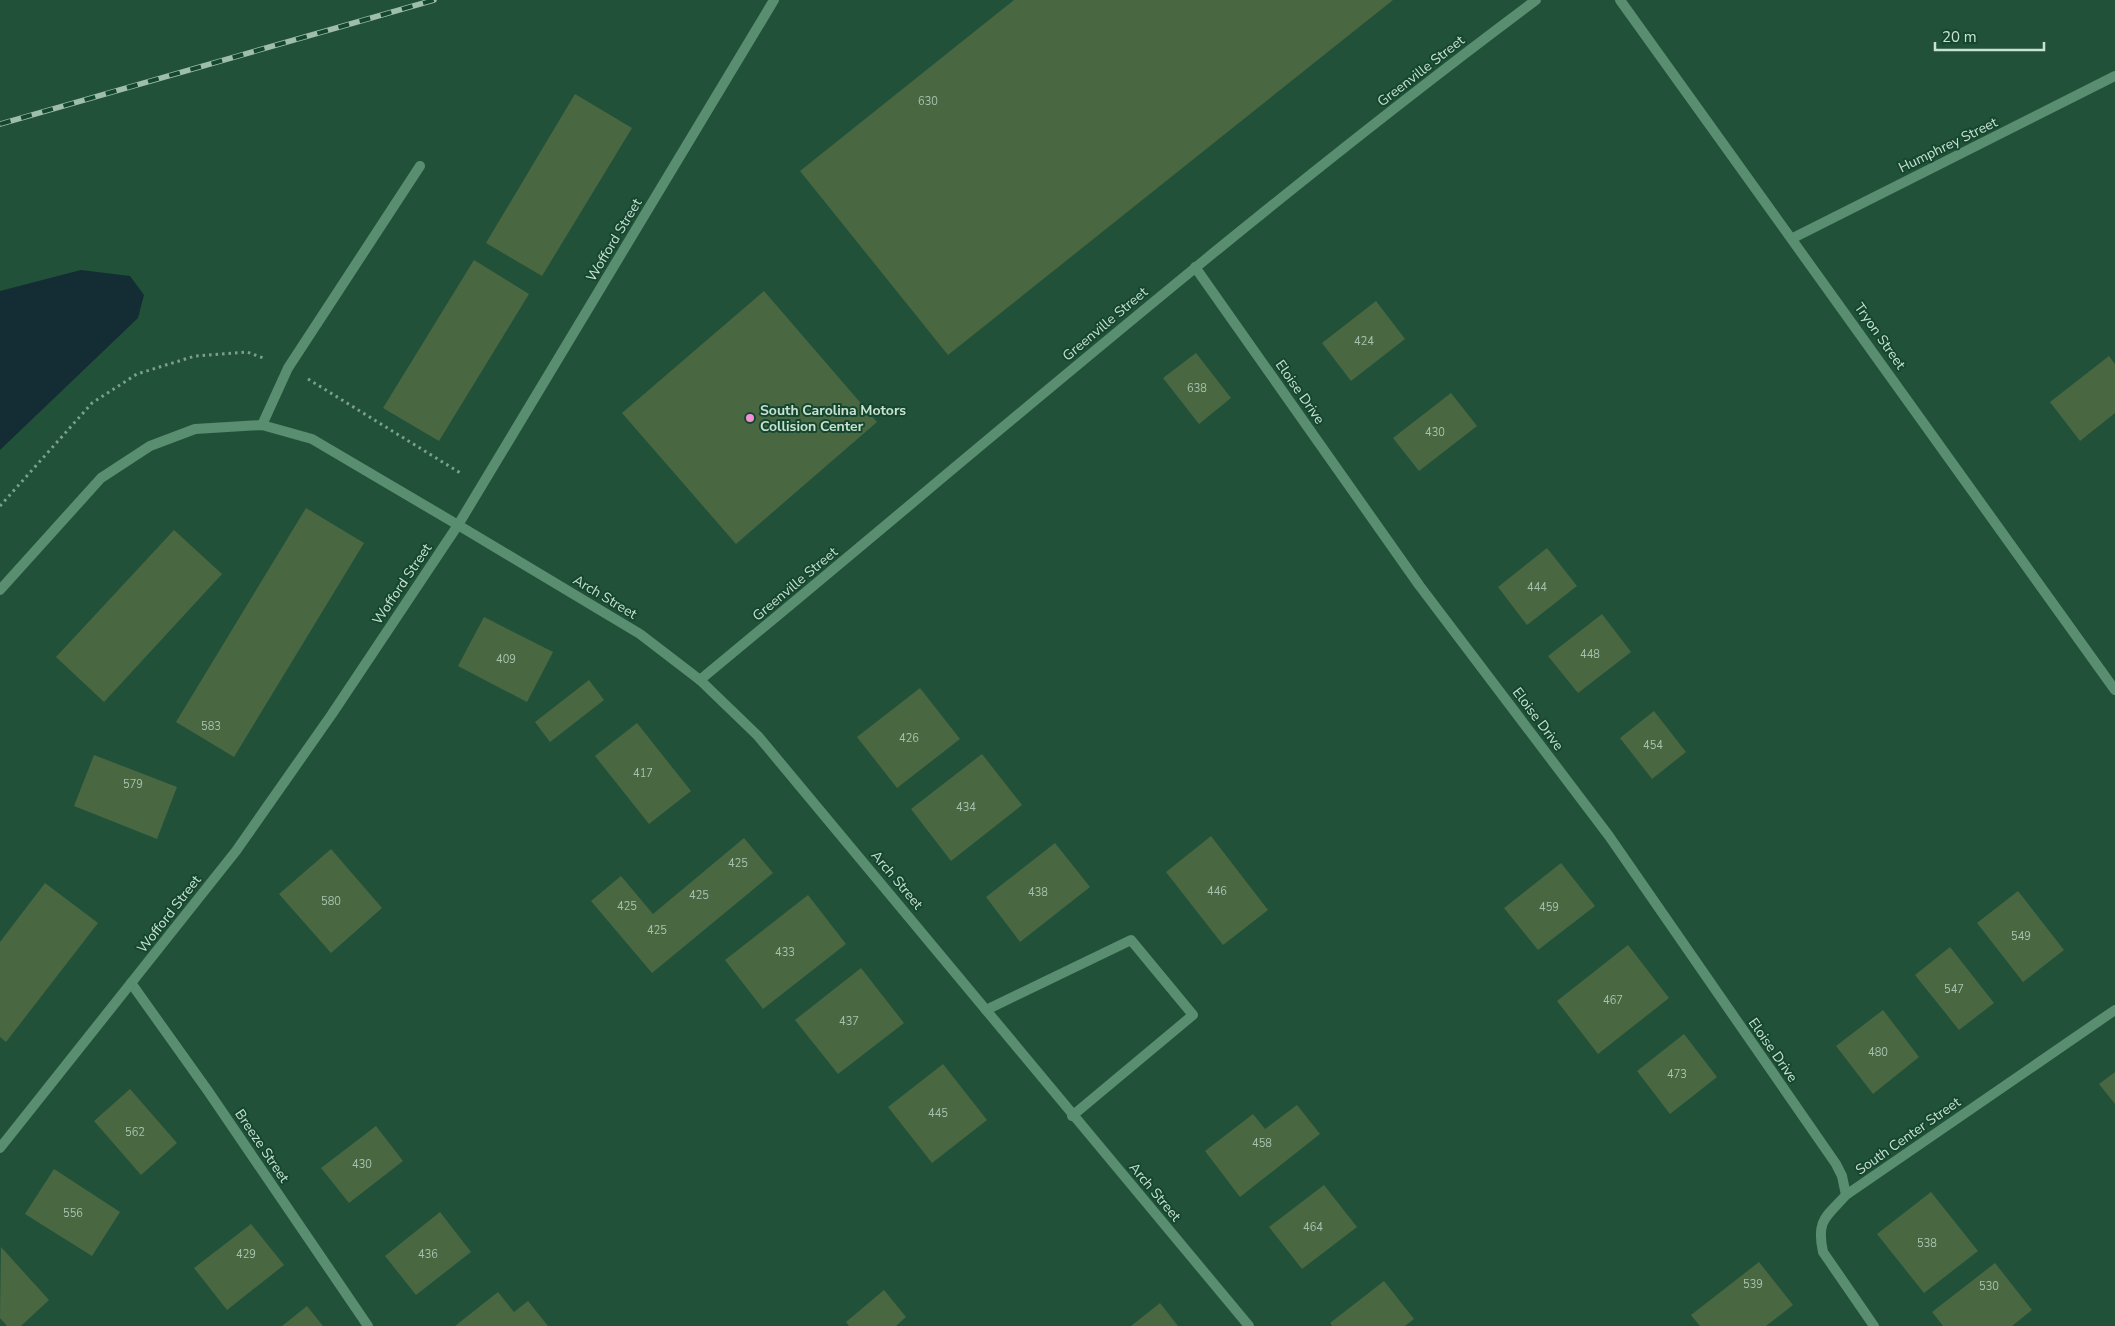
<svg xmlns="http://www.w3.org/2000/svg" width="2115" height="1326" font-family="'Nunito Sans',sans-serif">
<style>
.water{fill:#142c33}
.building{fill:#496741}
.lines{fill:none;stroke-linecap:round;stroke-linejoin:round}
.path{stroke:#7ca08d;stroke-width:3;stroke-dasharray:2.5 4;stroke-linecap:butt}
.service{stroke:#598e71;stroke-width:10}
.minor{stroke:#598e71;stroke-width:10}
.tertiary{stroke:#598e71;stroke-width:10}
.rail-casing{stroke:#9ebdac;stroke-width:5.5}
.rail{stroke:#15472f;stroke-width:4;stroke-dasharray:11;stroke-linecap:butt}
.poi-dot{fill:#f391d6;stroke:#15472f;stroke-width:2}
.labels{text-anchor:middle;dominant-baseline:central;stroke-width:4;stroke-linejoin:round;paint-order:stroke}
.number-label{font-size:11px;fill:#a8c2ae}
.street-label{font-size:14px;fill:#c8e1d2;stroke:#15472f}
.poi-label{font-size:14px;font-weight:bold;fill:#c8e1d2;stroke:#15472f;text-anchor:start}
</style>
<rect width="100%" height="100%" fill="#215239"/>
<!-- water -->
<path class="water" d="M 81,270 L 130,276 L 144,295 L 138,318 L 0,450 L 0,291 Z"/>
<!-- building -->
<path class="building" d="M 1014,0 L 1393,0 L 948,355 L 800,171 Z
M 575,94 L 632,128 L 542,276 L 486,243 Z
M 474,260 L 529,294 L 439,441 L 383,408 Z
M 764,291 L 877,422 L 736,544 L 622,413 Z
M 1376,301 L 1405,339 L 1351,381 L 1322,343 Z
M 1196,353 L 1231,398 L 1199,424 L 1163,378 Z
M 2109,356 L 2115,364 L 2115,413 L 2080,441 L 2050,402 Z
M 1451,393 L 1477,426 L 1419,471 L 1393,438 Z
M 306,508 L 364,543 L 234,757 L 176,722 Z
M 174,530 L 222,574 L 104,702 L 56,657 Z
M 1547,548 L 1577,586 L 1527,625 L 1498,587 Z
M 1602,614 L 1631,652 L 1578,693 L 1548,656 Z
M 484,617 L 553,652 L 527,702 L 458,666 Z
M 589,680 L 604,700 L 550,742 L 535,722 Z
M 920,688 L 960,739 L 897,788 L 857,737 Z
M 1654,711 L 1686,752 L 1652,779 L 1620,738 Z
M 637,723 L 691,791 L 649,824 L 595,756 Z
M 982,754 L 1022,805 L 951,861 L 911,809 Z
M 94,755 L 177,787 L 157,839 L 74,806 Z
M 1211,836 L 1268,910 L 1223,945 L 1166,872 Z
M 744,838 L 773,873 L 652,973 L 591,901 L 621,876 L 653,914 Z
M 1055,843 L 1090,887 L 1020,942 L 986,897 Z
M 331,849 L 382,908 L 331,953 L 279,894 Z
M 1561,863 L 1595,906 L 1538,950 L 1504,908 Z
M 45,883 L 98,923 L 6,1042 L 0,1037 L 0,942 Z
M 2018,891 L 2064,950 L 2023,982 L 1977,923 Z
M 808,895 L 846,944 L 763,1009 L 725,960 Z
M 1628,945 L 1669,998 L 1598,1054 L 1557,1001 Z
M 1950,947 L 1994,1003 L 1959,1030 L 1915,975 Z
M 861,968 L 904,1023 L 838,1074 L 795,1020 Z
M 1883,1010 L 1919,1057 L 1873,1094 L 1836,1046 Z
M 1684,1034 L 1717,1077 L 1670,1114 L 1637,1071 Z
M 943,1064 L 987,1120 L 932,1163 L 888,1107 Z
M 2115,1072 L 2115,1104 L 2099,1084 Z
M 130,1089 L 177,1143 L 141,1175 L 94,1121 Z
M 1297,1105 L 1320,1134 L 1240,1197 L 1205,1151 L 1253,1114 L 1265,1129 Z
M 376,1126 L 403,1161 L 349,1203 L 321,1168 Z
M 54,1169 L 120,1212 L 92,1256 L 25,1214 Z
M 1324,1185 L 1357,1227 L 1302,1269 L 1269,1227 Z
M 1931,1192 L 1978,1251 L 1924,1293 L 1877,1234 Z
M 440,1212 L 471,1252 L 416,1295 L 385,1256 Z
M 251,1224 L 284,1265 L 227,1310 L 194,1268 Z
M 1,1247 L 49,1300 L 21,1326 L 7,1326 L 0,1318 Z
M 1759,1262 L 1793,1305 L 1766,1326 L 1700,1326 L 1691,1315 Z
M 1995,1263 L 2032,1310 L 2012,1326 L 1943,1326 L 1932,1312 Z
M 1384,1281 L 1414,1319 L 1405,1326 L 1332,1326 L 1330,1323 Z
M 884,1290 L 906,1317 L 896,1326 L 849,1326 L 846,1322 Z
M 498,1292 L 514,1312 L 528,1301 L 548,1326 L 455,1326 Z
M 1160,1303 L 1178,1326 L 1131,1326 Z
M 307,1306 L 323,1326 L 282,1326 Z"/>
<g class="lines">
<!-- path -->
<path class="path" d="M 308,379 L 462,474
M 0,506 L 92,403 L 137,374 L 195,356 L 247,352 L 266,359"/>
<!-- service -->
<path class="service" d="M 262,425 L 288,368 L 420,166
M 986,1010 L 1131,940 L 1193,1015 L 1072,1116"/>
<!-- minor -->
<path class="minor" d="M 1620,0 L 2115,690
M 1793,238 L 2115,76
M 1195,267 L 1419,585 L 1609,836 L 1836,1164 L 1842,1176 L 1846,1195
M 0,590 L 101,478 L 150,446 L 195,429 L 262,425 L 312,439 L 458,525
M 700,680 C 977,451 1248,215 1536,0
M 131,983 L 208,1091 L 368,1326
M 1874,1326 L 1823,1252 C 1816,1220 1826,1217 1846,1195 L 2115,1010"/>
<!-- tertiary -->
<path class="tertiary" d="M 458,525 L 640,634 L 700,680 L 758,736 L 1249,1326
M 0,1148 L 236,851 L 332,714 L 458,525 L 774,0"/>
<defs>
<path id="rail" d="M 0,124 L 434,0"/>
</defs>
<!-- rail casing -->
<use href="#rail" class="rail-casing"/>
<!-- rail -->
<use href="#rail" class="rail"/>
</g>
<!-- markers -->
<circle class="poi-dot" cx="750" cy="418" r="5"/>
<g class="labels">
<!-- number labels -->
<g class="number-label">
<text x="928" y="101">630</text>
<text x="1364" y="341">424</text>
<text x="1197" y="388">638</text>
<text x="1435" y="432">430</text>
<text x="1537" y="587">444</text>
<text x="1590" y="654">448</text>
<text x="506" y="659">409</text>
<text x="211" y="726">583</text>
<text x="909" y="738">426</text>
<text x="1653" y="745">454</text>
<text x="643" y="773">417</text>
<text x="133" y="784">579</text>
<text x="966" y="807">434</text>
<text x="738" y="863">425</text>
<text x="1217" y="891">446</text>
<text x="1038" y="892">438</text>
<text x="699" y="895">425</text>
<text x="331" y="901">580</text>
<text x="627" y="906">425</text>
<text x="1549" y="907">459</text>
<text x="657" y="930">425</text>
<text x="2021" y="936">549</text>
<text x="785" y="952">433</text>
<text x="1954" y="989">547</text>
<text x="1613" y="1000">467</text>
<text x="849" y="1021">437</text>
<text x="1878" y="1052">480</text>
<text x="1677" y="1074">473</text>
<text x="938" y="1113">445</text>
<text x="135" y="1132">562</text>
<text x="1262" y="1143">458</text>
<text x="362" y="1164">430</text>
<text x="73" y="1213">556</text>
<text x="1313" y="1227">464</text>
<text x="1927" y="1243">538</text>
<text x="246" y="1254">429</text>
<text x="428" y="1254">436</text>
<text x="1753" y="1284">539</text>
<text x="1989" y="1286">530</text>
</g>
<!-- street labels -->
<g class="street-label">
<text transform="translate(1421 71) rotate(-38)">Greenville Street</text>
<text transform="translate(1948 145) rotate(-26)">Humphrey Street</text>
<text transform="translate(614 240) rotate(-59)">Wofford Street</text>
<text transform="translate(1105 324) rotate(-40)">Greenville Street</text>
<text transform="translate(1880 336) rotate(55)">Tryon Street</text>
<text transform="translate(1300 392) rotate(55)">Eloise Drive</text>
<text transform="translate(402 584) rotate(-56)">Wofford Street</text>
<text transform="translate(795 584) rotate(-40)">Greenville Street</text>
<text transform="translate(605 597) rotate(31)">Arch Street</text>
<text transform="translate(1538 719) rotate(53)">Eloise Drive</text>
<text transform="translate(897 880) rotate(50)">Arch Street</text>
<text transform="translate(169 914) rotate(-52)">Wofford Street</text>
<text transform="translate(1773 1050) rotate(55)">Eloise Drive</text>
<text transform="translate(1908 1136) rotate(-35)">South Center Street</text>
<text transform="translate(262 1146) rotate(56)">Breeze Street</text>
<text transform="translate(1155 1192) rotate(50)">Arch Street</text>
</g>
<!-- poi labels -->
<g class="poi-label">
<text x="760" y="410">South Carolina Motors<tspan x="760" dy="16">Collision Center</tspan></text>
</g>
</g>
<!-- scale -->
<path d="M1935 42v8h109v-8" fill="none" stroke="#c8e1d2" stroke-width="2.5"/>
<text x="1942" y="42" font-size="15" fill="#c8e1d2" stroke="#15472f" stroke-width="4" paint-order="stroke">20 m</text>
</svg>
